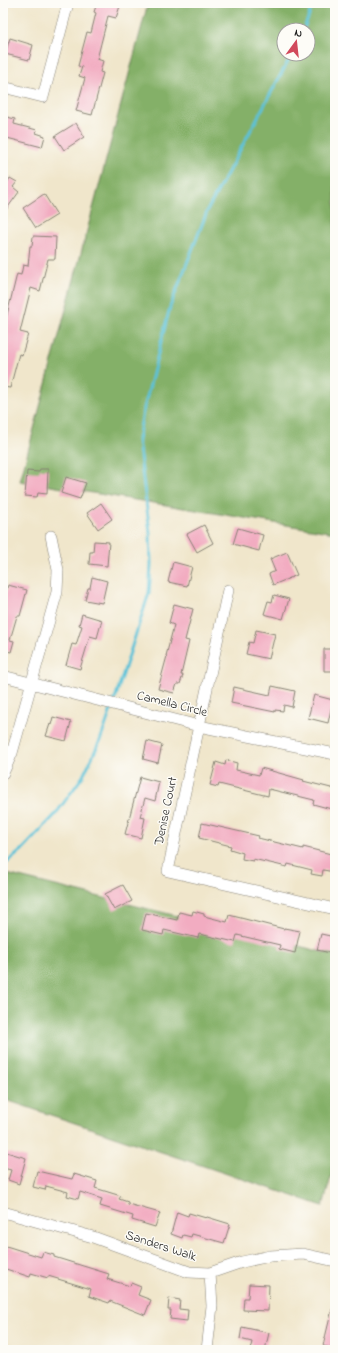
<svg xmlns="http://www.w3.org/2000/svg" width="338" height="1353" font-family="'Indie Flower',sans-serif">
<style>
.forest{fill:#84b068;stroke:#506642;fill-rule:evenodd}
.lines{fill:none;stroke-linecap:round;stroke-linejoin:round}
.stream{stroke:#5bc2d8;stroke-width:3}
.building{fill:#f2acc1}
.street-casing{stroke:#868174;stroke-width:12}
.street{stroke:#fff;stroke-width:11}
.labels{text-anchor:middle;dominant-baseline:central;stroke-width:3;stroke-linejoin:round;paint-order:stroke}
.street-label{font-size:13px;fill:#1c1c1c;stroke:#fdfcf7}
</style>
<rect width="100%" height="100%" fill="#fdfcf7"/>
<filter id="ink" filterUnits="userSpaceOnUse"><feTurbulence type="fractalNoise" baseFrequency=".025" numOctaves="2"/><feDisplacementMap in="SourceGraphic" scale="8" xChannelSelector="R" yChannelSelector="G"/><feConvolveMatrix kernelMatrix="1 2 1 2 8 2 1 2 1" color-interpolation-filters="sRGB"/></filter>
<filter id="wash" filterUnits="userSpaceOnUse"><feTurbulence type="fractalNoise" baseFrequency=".012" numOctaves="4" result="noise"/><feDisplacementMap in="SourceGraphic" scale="16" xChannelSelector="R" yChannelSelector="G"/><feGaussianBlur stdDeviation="0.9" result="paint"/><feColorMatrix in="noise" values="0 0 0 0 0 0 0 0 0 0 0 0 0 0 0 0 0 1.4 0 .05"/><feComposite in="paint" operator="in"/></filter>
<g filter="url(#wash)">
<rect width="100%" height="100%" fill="#f0e6cb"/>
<!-- forest -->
<path class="forest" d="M 148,3 L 335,3 L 335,533 L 20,481 ZM 284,30 L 308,30 L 308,54 L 284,54 Z
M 3,873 L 335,955 L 335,1163 L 323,1206 L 3,1099 Z"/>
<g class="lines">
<!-- stream -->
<path class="stream" d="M 303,30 L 309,16 L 312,3
M 114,702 L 149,593 L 151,565 L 150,533 L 138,440 L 143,412 L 170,307 L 208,209 L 292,54
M 3,866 L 22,850 L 55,815 L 83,776 L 100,741 L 112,707"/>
</g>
<g id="blocks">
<!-- building -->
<path class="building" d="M 97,3 L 121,3 L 116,18 L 108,16 L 97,59 L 103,61 L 100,72 L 103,73 L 92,115 L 76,111 L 85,78 L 79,76 L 82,67 L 78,66 L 87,32 L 91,33 L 96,13 L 94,12 Z
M 10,38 L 33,45 L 29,60 L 5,54 Z
M 3,116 L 15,119 L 14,124 L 37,130 L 36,133 L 45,136 L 42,147 L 3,137 Z
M 76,123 L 84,137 L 64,150 L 55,136 Z
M 10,178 L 17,182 L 13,187 L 19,192 L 3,214 L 3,180 L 7,183 Z
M 44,194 L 57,215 L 36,228 L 23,208 Z
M 33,236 L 56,237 L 55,259 L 48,259 L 40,291 L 31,288 L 20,332 L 28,334 L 22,355 L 19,354 L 10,388 L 3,387 L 3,327 L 4,327 L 17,274 L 21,275 L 23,265 L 28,266 L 30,246 L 32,246 Z
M 40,469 L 48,469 L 47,494 L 38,493 L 37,497 L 25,496 L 27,471 L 39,472 Z
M 66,477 L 86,483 L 80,499 L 61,493 Z
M 101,503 L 112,519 L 98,529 L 87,513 Z
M 204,525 L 213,543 L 197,552 L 187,534 Z
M 238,528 L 263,535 L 259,551 L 233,544 Z
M 94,541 L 109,542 L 107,566 L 89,564 L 90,552 L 93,552 Z
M 287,552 L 297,575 L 273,585 L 269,574 L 275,571 L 270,559 Z
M 173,562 L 192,567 L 187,586 L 168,582 Z
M 92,577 L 107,581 L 102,603 L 85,600 L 88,588 L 90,588 Z
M 8,585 L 27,590 L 20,616 L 17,616 L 10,640 L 14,641 L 11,652 L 7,651 L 5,657 L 3,657 L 3,602 Z
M 274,595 L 289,599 L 283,619 L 264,614 L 268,601 L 272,602 Z
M 174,604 L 193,609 L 185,640 L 189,641 L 181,675 L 183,675 L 180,684 L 177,684 L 174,693 L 158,689 L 167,656 L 166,656 L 174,625 L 169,623 Z
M 82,614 L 102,620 L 97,638 L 90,636 L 80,669 L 66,665 L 72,644 L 76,645 L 82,626 L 79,625 Z
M 256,630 L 275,634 L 269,659 L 246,654 L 249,642 L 253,643 Z
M 324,649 L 335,649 L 335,671 L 324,671 Z
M 272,686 L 295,691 L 292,707 L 284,705 L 283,711 L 275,710 L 275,712 L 231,703 L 234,687 L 270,695 Z
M 314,695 L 333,700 L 328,723 L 308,718 Z
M 53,717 L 71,722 L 66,741 L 46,736 L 50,724 L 51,725 Z
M 147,741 L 162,745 L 158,763 L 143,759 Z
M 226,760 L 237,763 L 236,770 L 259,775 L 261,768 L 304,780 L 303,781 L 335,789 L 335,810 L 313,804 L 314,800 L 269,789 L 268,796 L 219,784 L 218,787 L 210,785 L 216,762 L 225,765 Z
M 140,777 L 159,782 L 155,801 L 145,798 L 140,817 L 145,818 L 141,838 L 125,834 Z
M 202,823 L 259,836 L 258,838 L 303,849 L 303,847 L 335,855 L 335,872 L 323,870 L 322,876 L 311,874 L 312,870 L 288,864 L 287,867 L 253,859 L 253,861 L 242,859 L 243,853 L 230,849 L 231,846 L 199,838 Z
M 123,885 L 132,901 L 114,910 L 105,894 Z
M 193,911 L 204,914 L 204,916 L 227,922 L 229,915 L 284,929 L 284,928 L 300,931 L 295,953 L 279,949 L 280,945 L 237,935 L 235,942 L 199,934 L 198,938 L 164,930 L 163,935 L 142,930 L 146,913 L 177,920 L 179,912 L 192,915 Z
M 321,934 L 335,937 L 335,954 L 317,950 Z
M 3,1151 L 26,1158 L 19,1184 L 8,1180 L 11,1170 L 3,1168 Z
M 37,1171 L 72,1179 L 74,1174 L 97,1181 L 95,1188 L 121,1196 L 119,1199 L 128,1202 L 128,1204 L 160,1213 L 155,1227 L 132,1220 L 133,1216 L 100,1206 L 102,1199 L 80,1192 L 78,1199 L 67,1196 L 68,1192 L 46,1186 L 45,1190 L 33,1187 Z
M 177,1212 L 188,1216 L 189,1213 L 206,1218 L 207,1217 L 230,1224 L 224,1243 L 192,1234 L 191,1237 L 183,1235 L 182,1238 L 171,1234 Z
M 3,1245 L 41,1257 L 43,1252 L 54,1255 L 54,1257 L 109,1274 L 107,1279 L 130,1286 L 131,1283 L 141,1287 L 138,1295 L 151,1300 L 145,1315 L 110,1301 L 109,1303 L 89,1296 L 91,1289 L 48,1276 L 48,1278 L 31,1273 L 30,1277 L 3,1268 Z
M 249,1284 L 269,1285 L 268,1311 L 243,1310 L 244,1298 L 248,1298 Z
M 169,1298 L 180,1300 L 179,1309 L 188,1310 L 187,1321 L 170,1319 L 171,1310 L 168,1310 Z
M 332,1309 L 335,1309 L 335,1349 L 323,1346 Z
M 242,1327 L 269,1333 L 265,1350 L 250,1350 L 252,1342 L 240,1339 Z"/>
</g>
</g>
<g filter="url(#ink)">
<use href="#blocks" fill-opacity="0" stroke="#868174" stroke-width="1"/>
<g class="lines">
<defs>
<path id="street" d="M 3,87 L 43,97 L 68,3
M 228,590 L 168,871 L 335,909
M 3,676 L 199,726 L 335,754
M 3,773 L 12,753 L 57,592 L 58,570 L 51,536
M 3,1212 L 93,1237 L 189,1272 L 210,1273 L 242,1262 L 270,1256 L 303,1254 L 335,1261
M 207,1350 L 212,1306 L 210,1273"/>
</defs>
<!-- street casing -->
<use href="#street" class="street-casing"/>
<!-- street -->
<use href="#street" class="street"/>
</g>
</g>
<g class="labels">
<!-- street labels -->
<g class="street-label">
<text transform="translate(172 704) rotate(14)">Camella Circle</text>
<text transform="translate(166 811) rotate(-78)">Denise Court</text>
<text transform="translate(161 1246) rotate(18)">Sanders Walk</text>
</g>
</g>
<!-- margin -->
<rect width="338" height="1353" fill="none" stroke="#fdfcf7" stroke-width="16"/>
<!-- north arrow -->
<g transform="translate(296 42) rotate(15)"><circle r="19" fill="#fdfcf7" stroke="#a3a29f"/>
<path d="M0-3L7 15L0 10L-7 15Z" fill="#d1495b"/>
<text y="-6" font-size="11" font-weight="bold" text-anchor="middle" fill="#1c1c1c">N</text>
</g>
</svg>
